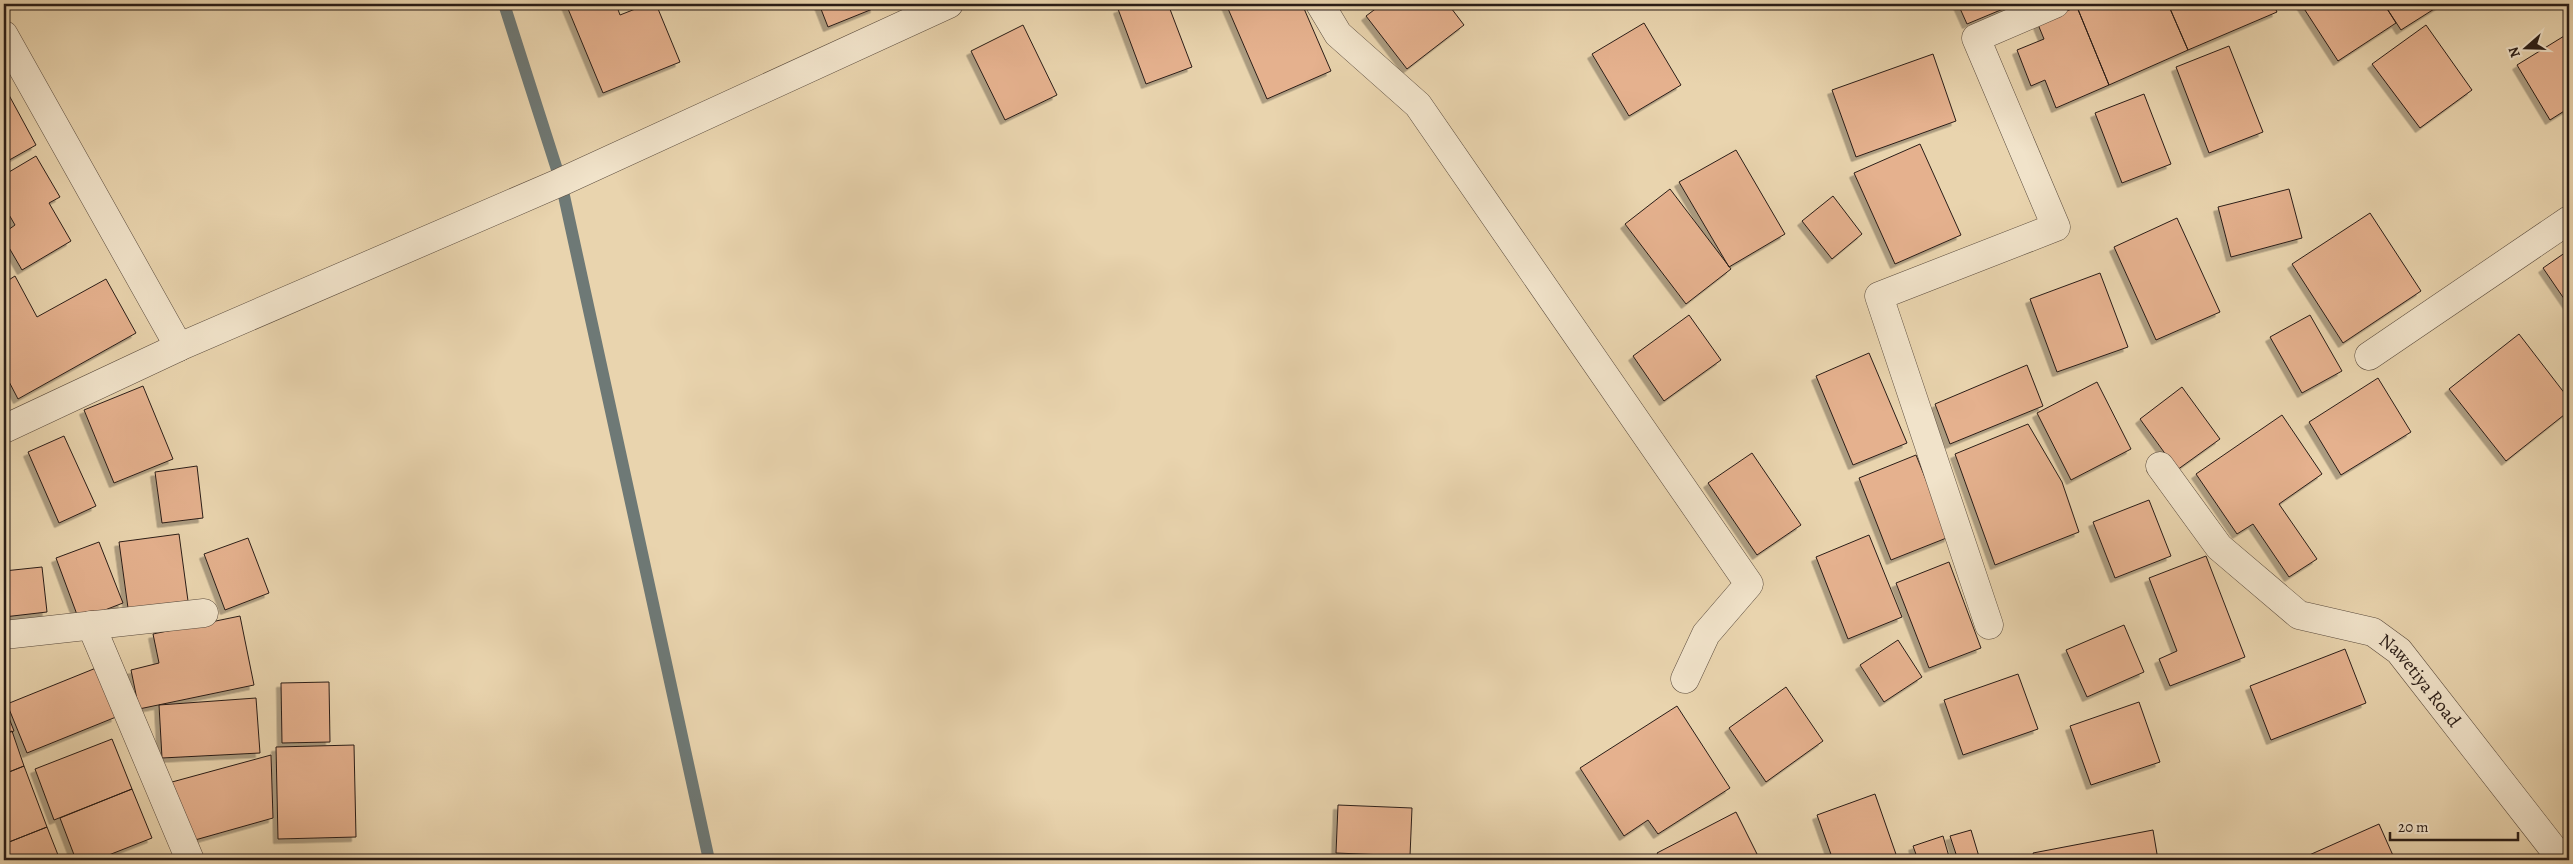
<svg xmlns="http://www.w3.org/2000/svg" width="2573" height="864" font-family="Alegreya,serif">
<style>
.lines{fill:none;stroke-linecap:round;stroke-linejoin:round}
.stream{stroke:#6e7976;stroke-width:12}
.building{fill:#e5b18e;stroke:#2a1d17;filter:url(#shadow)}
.minor-casing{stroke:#5a4b3d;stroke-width:29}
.minor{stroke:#f1e3ca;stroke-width:28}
.labels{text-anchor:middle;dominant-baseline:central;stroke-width:4;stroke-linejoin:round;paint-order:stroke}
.street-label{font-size:19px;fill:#2a1d17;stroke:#f1e3ca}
</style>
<defs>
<filter id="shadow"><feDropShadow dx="-4.5" dy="4.5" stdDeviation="0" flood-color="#0004"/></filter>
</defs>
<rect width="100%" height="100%" fill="#e9d4ae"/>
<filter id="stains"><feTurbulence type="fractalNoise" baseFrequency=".004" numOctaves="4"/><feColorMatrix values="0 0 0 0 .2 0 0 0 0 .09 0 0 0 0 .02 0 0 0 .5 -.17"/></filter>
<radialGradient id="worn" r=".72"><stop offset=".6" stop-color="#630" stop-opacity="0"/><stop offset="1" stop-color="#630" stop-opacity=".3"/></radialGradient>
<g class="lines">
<!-- stream -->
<path class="stream" d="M 504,4 L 561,182 L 709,860"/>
</g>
<!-- building -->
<path class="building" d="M 566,4 L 616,4 L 620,15 L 648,4 L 656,4 L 680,62 L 603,93 Z
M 819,4 L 874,4 L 875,8 L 828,27 Z
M 1132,4 L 1168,4 L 1192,67 L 1146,84 L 1118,9 Z
M 1226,4 L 1302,4 L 1331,71 L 1267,99 Z
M 1382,4 L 1448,4 L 1464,25 L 1407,69 L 1366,16 Z
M 1958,4 L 2015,4 L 1967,24 Z
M 2084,4 L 2168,4 L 2188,50 L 2109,85 L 2077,7 Z
M 2168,4 L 2273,4 L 2277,12 L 2188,50 Z
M 2301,4 L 2384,4 L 2396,23 L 2338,61 Z
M 2384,4 L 2442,4 L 2401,30 Z
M 2077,7 L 2109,85 L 2056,108 L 2045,80 L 2031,86 L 2017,50 L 2044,39 L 2037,22 Z
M 1644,23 L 1681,85 L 1629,116 L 1592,54 Z
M 1023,25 L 1057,95 L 1005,120 L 971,51 Z
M 2426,25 L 2472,90 L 2420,128 L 2372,64 Z
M 2569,33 L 2569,108 L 2550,120 L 2517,65 Z
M 2229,46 L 2263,132 L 2209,153 L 2176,67 Z
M 1933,54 L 1956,121 L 1856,157 L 1832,90 Z
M 4,86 L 36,145 L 4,163 Z
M 2144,94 L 2171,164 L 2122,183 L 2095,113 Z
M 1920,144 L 1961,235 L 1895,264 L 1854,173 Z
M 1736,150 L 1785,234 L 1729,267 L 1679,182 Z
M 36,156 L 60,197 L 49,203 L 71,241 L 22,270 L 4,239 L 4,233 L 15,225 L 4,206 L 4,175 Z
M 1670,189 L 1731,269 L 1686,304 L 1625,224 Z
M 2289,189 L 2302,238 L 2231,257 L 2218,207 Z
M 1833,196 L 1862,234 L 1832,259 L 1802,221 Z
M 2370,213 L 2421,291 L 2343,343 L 2292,264 Z
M 2177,218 L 2220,312 L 2156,340 L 2114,247 Z
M 2569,250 L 2569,306 L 2543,268 Z
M 2100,273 L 2128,347 L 2057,372 L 2030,299 Z
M 15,276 L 37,317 L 106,279 L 136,333 L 18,399 L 4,372 L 4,283 Z
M 1689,315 L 1721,360 L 1664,401 L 1633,356 Z
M 2310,315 L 2342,371 L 2302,393 L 2270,337 Z
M 2519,334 L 2569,399 L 2569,411 L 2506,461 L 2449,389 Z
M 1869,353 L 1907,443 L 1853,465 L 1816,376 Z
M 2027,365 L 2043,406 L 1950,444 L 1935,404 Z
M 2378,378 L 2411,432 L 2341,475 L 2309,422 Z
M 2097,382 L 2131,449 L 2071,480 L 2037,413 Z
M 143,386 L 173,459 L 114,483 L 84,410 Z
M 2182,387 L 2220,439 L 2177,470 L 2140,419 Z
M 2282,415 L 2322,474 L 2279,504 L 2317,559 L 2289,577 L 2253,524 L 2237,534 L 2196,474 Z
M 2028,424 L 2062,482 L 2079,532 L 1995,565 L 1955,454 Z
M 64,436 L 96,506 L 59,523 L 28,452 Z
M 1752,453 L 1801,525 L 1757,555 L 1708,483 Z
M 1916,455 L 1949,537 L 1891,560 L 1859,478 Z
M 197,466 L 203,518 L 162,523 L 155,472 Z
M 2149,500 L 2171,556 L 2115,578 L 2093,522 Z
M 179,534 L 188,601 L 128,608 L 119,542 Z
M 1869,535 L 1902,617 L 1848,639 L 1816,557 Z
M 248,538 L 269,593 L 225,610 L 204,554 Z
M 99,542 L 123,603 L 79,620 L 56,558 Z
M 2206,556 L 2245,657 L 2170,686 L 2159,659 L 2177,651 L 2149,578 Z
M 1949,562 L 1981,648 L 1929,668 L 1896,583 Z
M 42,567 L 47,612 L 4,617 L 4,571 Z
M 240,616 L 254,685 L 139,709 L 131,670 L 159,663 L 153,634 Z
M 2124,625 L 2144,672 L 2087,697 L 2066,650 Z
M 1898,640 L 1922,677 L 1884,702 L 1860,665 Z
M 2345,649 L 2366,703 L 2271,740 L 2250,686 Z
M 96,668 L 116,717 L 27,753 L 7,704 Z
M 2018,674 L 2038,729 L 1963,755 L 1944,700 Z
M 329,682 L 330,742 L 282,743 L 281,683 Z
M 1786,687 L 1823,741 L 1766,782 L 1729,728 Z
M 256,698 L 260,753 L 162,758 L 159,705 Z
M 2139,702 L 2160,762 L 2091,785 L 2070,726 Z
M 4,705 L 14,731 L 4,734 Z
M 1677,706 L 1730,788 L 1658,834 L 1648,820 L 1624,836 L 1580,768 Z
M 12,731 L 24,766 L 4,774 L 4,734 Z
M 112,739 L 132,789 L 54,820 L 35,769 Z
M 354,745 L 356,837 L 278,839 L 276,747 Z
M 271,755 L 273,818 L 195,840 L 172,782 Z
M 24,766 L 47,827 L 4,844 L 4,774 Z
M 132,789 L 152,838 L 96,860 L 76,860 L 60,818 Z
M 1875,794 L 1898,860 L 1833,860 L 1817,815 Z
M 1338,805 L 1412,808 L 1410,856 L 1336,853 Z
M 1736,812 L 1760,860 L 1661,860 L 1657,853 Z
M 2379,824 L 2395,860 L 2298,860 Z
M 47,827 L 60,860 L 4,860 L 4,844 Z
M 1971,830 L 1980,860 L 1958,860 L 1950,836 Z
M 2153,830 L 2158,860 L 2035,860 L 2033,853 Z
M 1943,836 L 1950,860 L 1918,860 L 1913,846 Z
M 1345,858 L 1407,859 L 1407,860 L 1345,860 Z"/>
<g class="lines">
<defs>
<g id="minor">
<path d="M 1320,4 L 1338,34 L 1418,105 L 1749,584 L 1706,634 L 1685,679"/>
<path d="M 4,35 L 179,347"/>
<path d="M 2369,356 L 2569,220"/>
<path d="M 4,429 L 179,347 L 561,182 L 949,4"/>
<path id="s1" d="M 2160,466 L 2219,547 L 2299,615 L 2373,632 L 2399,651 L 2562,860"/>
<path d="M 91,625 L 190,860"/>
<path d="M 1989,625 L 1879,296 L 2056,227 L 1976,38 L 2055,4"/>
<path d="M 4,635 L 204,613"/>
</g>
</defs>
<!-- minor casing -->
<use href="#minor" class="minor-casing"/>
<!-- minor -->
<use href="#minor" class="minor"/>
</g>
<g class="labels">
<!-- street labels -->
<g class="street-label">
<text stroke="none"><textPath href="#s1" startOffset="349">Nawetiya Road</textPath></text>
</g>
</g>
<!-- margin -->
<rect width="2573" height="864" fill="none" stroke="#e9d4ae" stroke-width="20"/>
<rect x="5" y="5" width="2563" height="854" fill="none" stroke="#2a1d17" stroke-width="2.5"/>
<rect x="10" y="10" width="2553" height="844" fill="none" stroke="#2a1d17"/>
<!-- north arrow -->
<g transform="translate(2526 48) rotate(250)" stroke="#f1e3ca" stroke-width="4" paint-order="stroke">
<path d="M0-4L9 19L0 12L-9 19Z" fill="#2a1d17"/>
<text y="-8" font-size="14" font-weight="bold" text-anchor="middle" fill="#2a1d17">N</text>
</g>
<!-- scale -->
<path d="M2390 832v8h128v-8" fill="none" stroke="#2a1d17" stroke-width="2.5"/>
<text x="2398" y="832" font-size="15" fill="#2a1d17" stroke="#f1e3ca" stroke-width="4" paint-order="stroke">20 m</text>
<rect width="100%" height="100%" filter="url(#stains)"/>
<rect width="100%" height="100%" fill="url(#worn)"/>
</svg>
